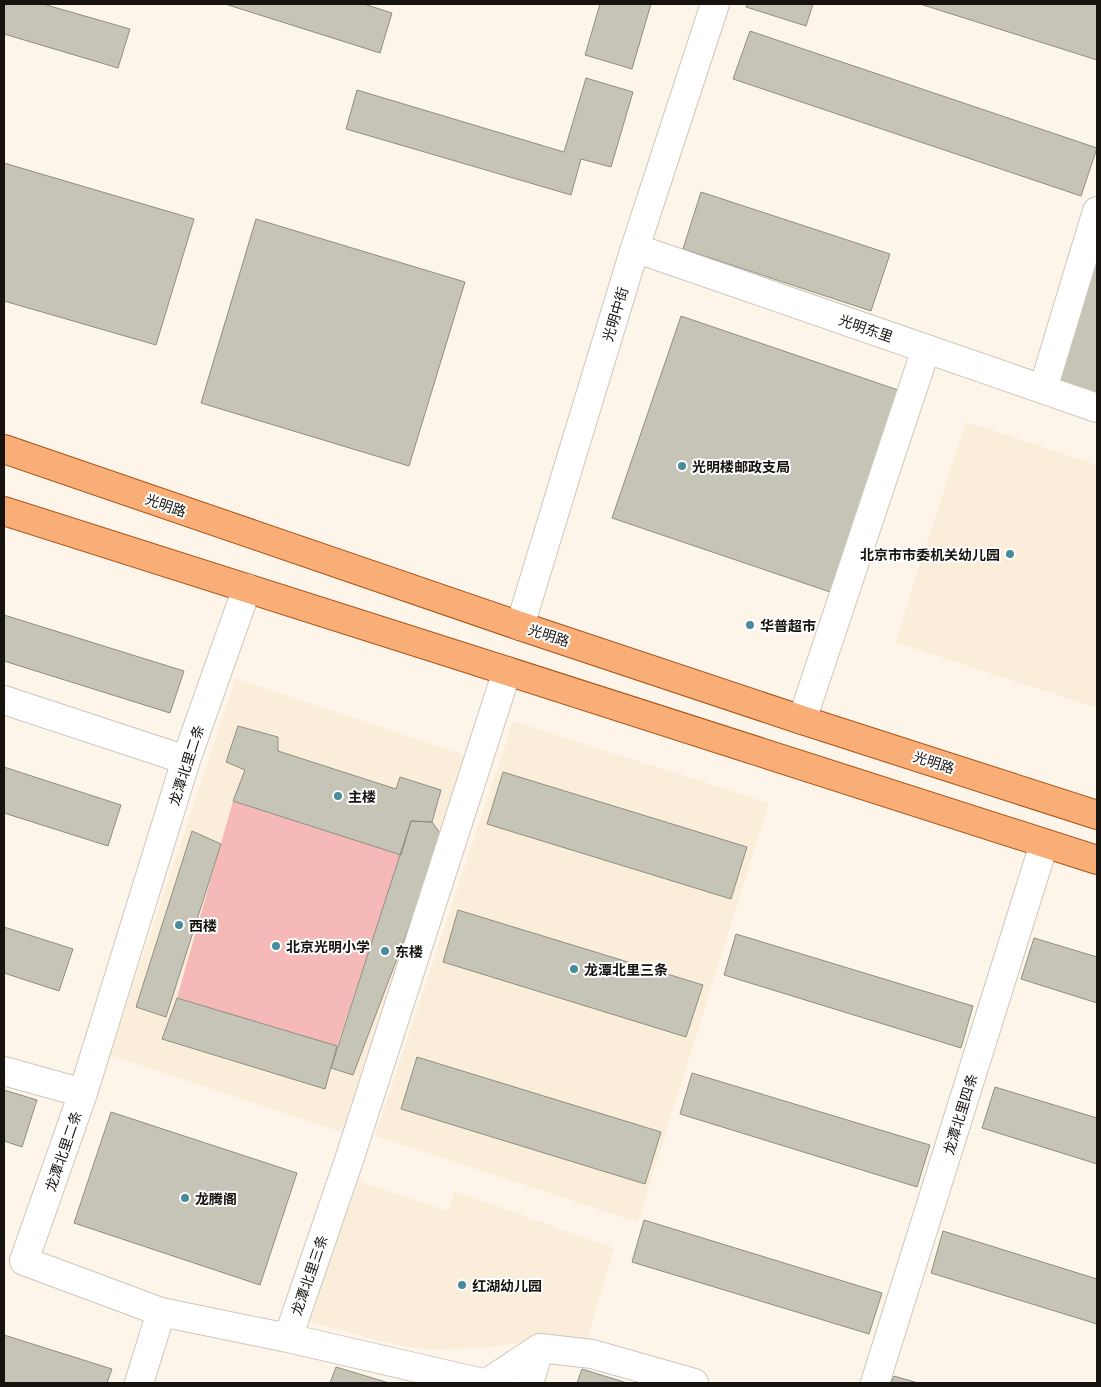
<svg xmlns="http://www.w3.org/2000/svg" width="1101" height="1387" font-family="'Noto Serif','Noto Sans SC',serif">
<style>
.built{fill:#faedda}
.green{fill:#f5b9b7}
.building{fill:#c5c4b7;stroke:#8f8e82}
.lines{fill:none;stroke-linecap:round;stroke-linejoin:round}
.minor-casing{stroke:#cec6ba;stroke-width:30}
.major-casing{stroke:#a75318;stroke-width:30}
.minor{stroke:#fff;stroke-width:28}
.major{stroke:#f9ad77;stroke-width:28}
.poi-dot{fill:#488b9b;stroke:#fff;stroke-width:2}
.labels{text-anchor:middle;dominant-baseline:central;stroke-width:4;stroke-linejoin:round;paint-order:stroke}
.street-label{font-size:14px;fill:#16130f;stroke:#fff}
.poi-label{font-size:14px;font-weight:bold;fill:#16130f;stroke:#fff;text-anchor:start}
</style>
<rect width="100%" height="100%" fill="#fef5ea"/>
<!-- built -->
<path class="built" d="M 966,422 L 1097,465 L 1097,708 L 895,642 Z
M 236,678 L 470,757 L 344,1133 L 110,1055 Z
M 513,721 L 769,803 L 638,1222 L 375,1136 Z
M 358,1181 L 448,1211 L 455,1191 L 614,1248 L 587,1341 L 553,1337 L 494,1347 L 426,1350 L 375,1340 L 307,1321 Z"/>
<!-- green -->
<path class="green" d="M 233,801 L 401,855 L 337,1046 L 177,998 Z"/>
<!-- building -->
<path class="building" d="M 4,4 L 43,4 L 130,29 L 118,68 L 4,34 Z
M 225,4 L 364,4 L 392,13 L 380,53 Z
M 600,4 L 651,4 L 632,69 L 585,55 Z
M 747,4 L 813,4 L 806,26 L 746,7 Z
M 920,4 L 1097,4 L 1097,60 Z
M 750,31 L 1097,148 L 1081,196 L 733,79 Z
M 586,78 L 633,92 L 611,167 L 581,159 L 571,195 L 346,129 L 357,90 L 564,152 Z
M 4,163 L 194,219 L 156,345 L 4,301 Z
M 701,192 L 890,254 L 871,311 L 683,249 Z
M 256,219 L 465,282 L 409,466 L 201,403 Z
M 1097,254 L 1097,397 L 1057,384 Z
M 681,316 L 904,392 L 836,594 L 612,518 Z
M 4,615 L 184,671 L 170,713 L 4,661 Z
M 238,726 L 278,737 L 278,751 L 396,789 L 400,777 L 441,790 L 432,822 L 411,821 L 401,855 L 233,801 L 245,770 L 226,762 Z
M 4,767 L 121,805 L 108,846 L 4,813 Z
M 503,772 L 747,847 L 731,899 L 487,824 Z
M 411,821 L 432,822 L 443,837 L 353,1075 L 331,1068 Z
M 192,831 L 221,844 L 166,1017 L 136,1007 Z
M 458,910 L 703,985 L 686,1037 L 443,962 Z
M 4,927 L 73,949 L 59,991 L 4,973 Z
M 736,934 L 973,1006 L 961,1048 L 724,975 Z
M 1034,938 L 1097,957 L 1097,1003 L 1021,979 Z
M 177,998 L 337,1046 L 325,1089 L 162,1039 Z
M 417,1057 L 661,1132 L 645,1184 L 401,1109 Z
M 692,1073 L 930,1145 L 917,1187 L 680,1114 Z
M 995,1087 L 1097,1118 L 1097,1164 L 982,1128 Z
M 4,1090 L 37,1100 L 22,1147 L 4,1141 Z
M 111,1112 L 297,1173 L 260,1285 L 74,1223 Z
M 644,1220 L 882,1293 L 869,1334 L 632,1262 Z
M 943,1231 L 1097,1279 L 1097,1324 L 931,1273 Z
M 4,1335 L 112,1369 L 107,1383 L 4,1383 Z
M 336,1367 L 389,1383 L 330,1383 Z
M 582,1369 L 627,1383 L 577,1383 Z
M 894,1376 L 918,1383 L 891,1383 Z"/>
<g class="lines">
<defs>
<path id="minor" d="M 635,248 L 1097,408
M 1043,389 L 1097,211
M 247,588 L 186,760 L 83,1093 L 24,1261 L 161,1312 L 288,1338 L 483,1383
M 520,626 L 635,248 L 715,4
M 4,700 L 186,760
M 802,720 L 926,349
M 4,1071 L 83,1093
M 288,1338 L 349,1160 L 507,671
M 139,1383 L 161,1312
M 487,1383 L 540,1348 L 592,1354 L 694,1383
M 529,1383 L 540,1348
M 875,1383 L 1044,844"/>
<path id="major" d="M 4,449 L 520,626 L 802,720 L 1097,815
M 4,511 L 460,656 L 1097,860"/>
</defs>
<!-- minor casing -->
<use href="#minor" class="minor-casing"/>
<!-- major casing -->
<use href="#major" class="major-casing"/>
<!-- minor -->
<use href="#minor" class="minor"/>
<!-- major -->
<use href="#major" class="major"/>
</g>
<!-- markers -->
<g class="poi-dot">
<circle cx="682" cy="466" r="5"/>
<circle cx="1010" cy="554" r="5"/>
<circle cx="750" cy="625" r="5"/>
<circle cx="338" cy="796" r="5"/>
<circle cx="179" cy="925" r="5"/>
<circle cx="276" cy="946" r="5"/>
<circle cx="385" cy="951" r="5"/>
<circle cx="574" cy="969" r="5"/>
<circle cx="185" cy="1198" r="5"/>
<circle cx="462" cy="1285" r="5"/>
</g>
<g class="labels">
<!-- street labels -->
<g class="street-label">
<text transform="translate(615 314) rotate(-73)">光明中街</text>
<text transform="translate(866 328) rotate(19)">光明东里</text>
<text transform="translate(166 505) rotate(19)">光明路</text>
<text transform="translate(549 635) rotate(18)">光明路</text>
<text transform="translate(934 762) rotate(18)">光明路</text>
<text transform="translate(186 765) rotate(-72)">龙潭北里二条</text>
<text transform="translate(960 1114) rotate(-73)">龙潭北里四条</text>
<text transform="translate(63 1151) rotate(-71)">龙潭北里二条</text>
<text transform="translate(309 1275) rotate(-71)">龙潭北里三条</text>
</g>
<!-- poi labels -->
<g class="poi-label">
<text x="692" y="466">光明楼邮政支局</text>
<text x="1000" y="554" text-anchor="end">北京市市委机关幼儿园</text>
<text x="760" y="625">华普超市</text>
<text x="348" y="796">主楼</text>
<text x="189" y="925">西楼</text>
<text x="286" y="946">北京光明小学</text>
<text x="395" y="951">东楼</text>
<text x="584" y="969">龙潭北里三条</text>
<text x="195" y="1198">龙腾阁</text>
<text x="472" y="1285">红湖幼儿园</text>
</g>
</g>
<!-- border -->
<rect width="1101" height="1387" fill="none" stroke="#16130f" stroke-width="10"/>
</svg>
